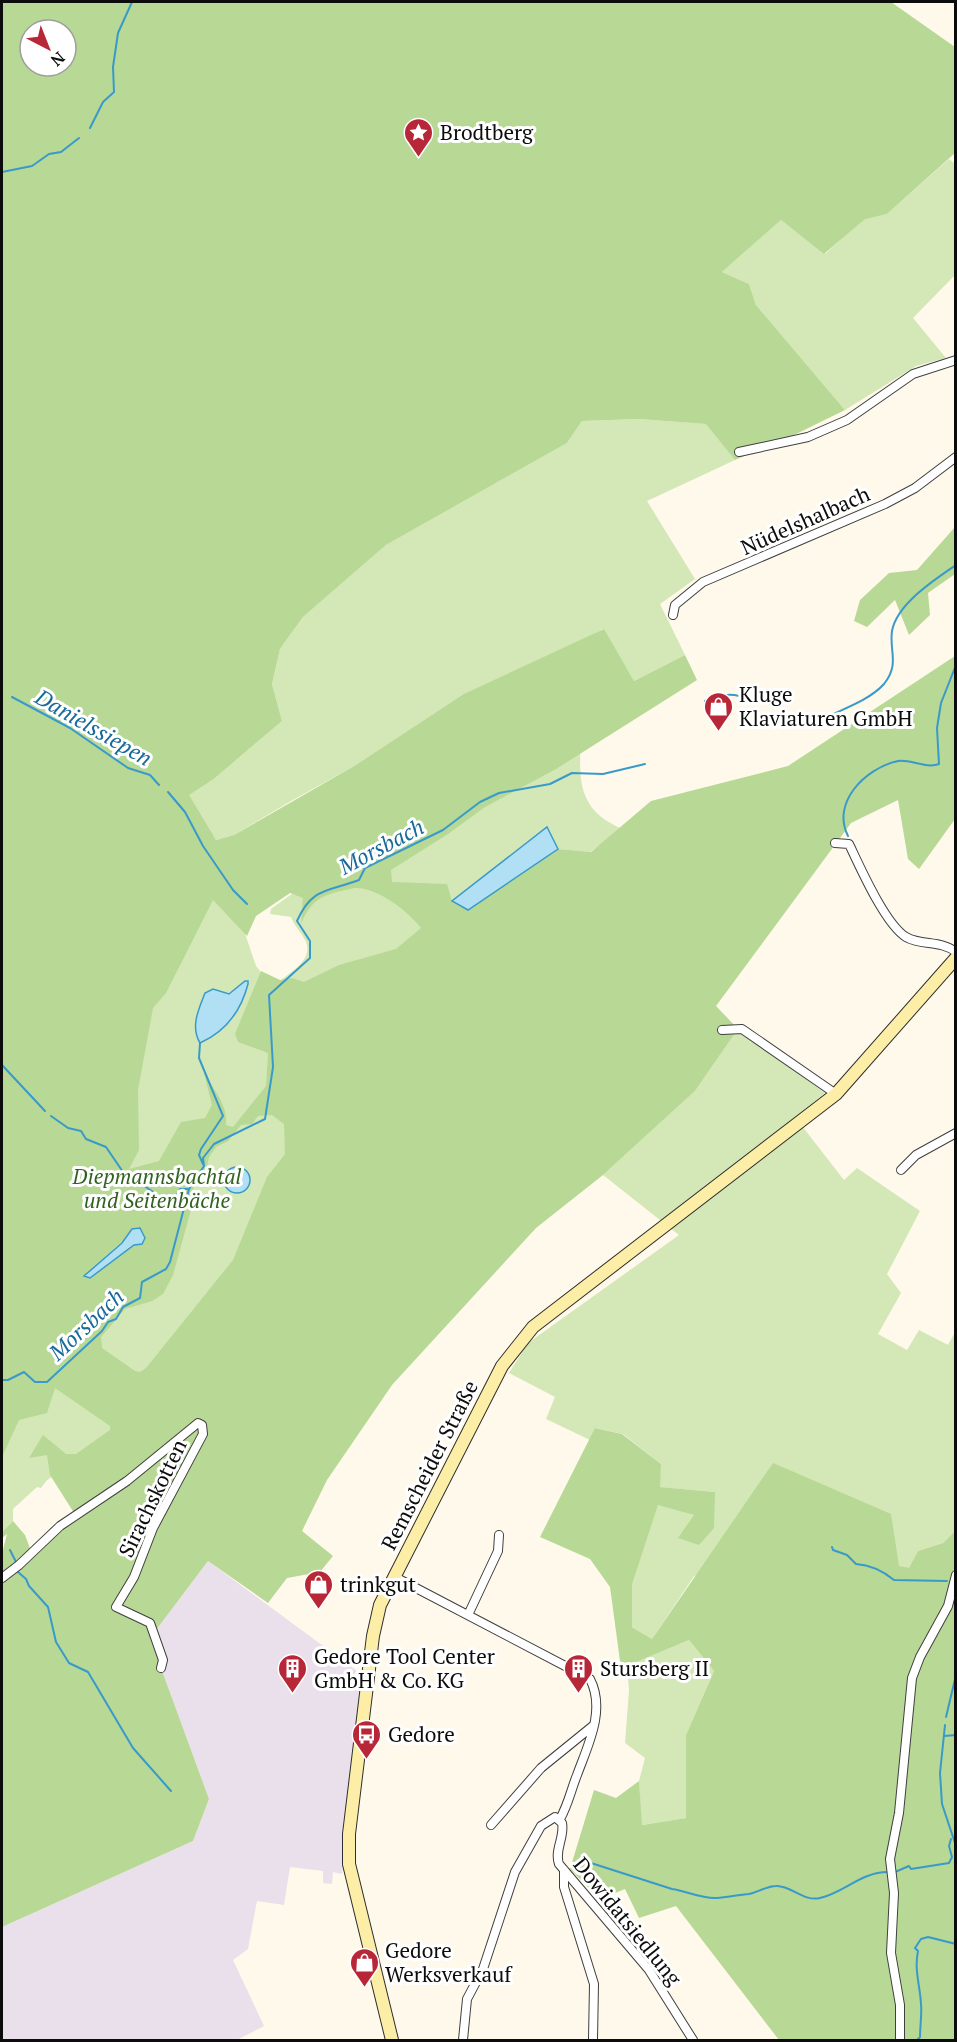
<svg xmlns="http://www.w3.org/2000/svg" width="957" height="2042" font-family="'PT Serif',serif">
<style>
.industrial{fill:#e9e0eb}
.green{fill:#d3e8b6}
.forest{fill:#b8d895;fill-rule:evenodd}
.water{fill:#b1e0f5;stroke:#399aca;stroke-width:1.5}
.lines{fill:none;stroke-linecap:round;stroke-linejoin:round}
.stream{stroke:#399aca;stroke-width:2}
.minor-casing{stroke:#3f3f3f;stroke-width:10}
.secondary-casing{stroke:#2e2e2e;stroke-width:14}
.minor{stroke:#fff;stroke-width:8}
.secondary{stroke:#fdeea7;stroke-width:12}
.labels{text-anchor:middle;dominant-baseline:central;stroke-width:6;stroke-linejoin:round;paint-order:stroke}
.poi-label{font-size:21px;fill:#0c0c0c;stroke:#fff;text-anchor:start}
.street-label{font-size:21px;fill:#0c0c0c;stroke:#fff}
.park-label{font-size:21px;font-style:italic;fill:#30611e;stroke:#fff}
.water-label{font-size:22px;font-style:italic;fill:#186a9a;stroke:#fff}
</style>
<rect width="100%" height="100%" fill="#fff9eb"/>
<!-- industrial -->
<path class="industrial" d="M 208,1561 L 364,1676 L 342,1874 L 333,1872 L 332,1884 L 323,1883 L 323,1871 L 290,1867 L 284,1905 L 257,1901 L 248,1949 L 233,1960 L 264,2026 L 237,2040 L 2,2040 L 2,1927 L 193,1841 L 209,1799 L 150,1638 Z"/>
<!-- green -->
<path class="green" d="M 949,159 L 955,164 L 955,275 L 913,318 L 946,358 L 916,366 L 845,410 L 756,305 L 749,284 L 722,272 L 781,220 L 825,254 L 865,218 L 887,214 Z
M 639,419 L 707,424 L 735,460 L 647,501 L 695,579 L 660,604 L 685,655 L 634,681 L 603,629 L 291,801 L 234,835 L 216,840 L 211,833 L 256,966 L 261,972 L 280,981 C 291,972 313,960 306,942 C 302,933 294,926 291,917 L 270,914 L 271,909 L 296,891 L 580,724 C 582,772 570,806 622,829 L 590,852 L 558,849 L 547,827 L 452,901 L 451,897 L 455,953 L 306,1115 L 223,1363 L 47,1480 L 41,1488 L 37,1487 L 13,1509 L 13,1521 L 2,1532 L 2,1242 L 172,803 L 215,778 L 282,721 L 272,684 L 280,649 L 303,617 L 386,545 L 567,443 L 582,421 Z
M 738,1029 L 825,1093 L 795,1117 L 844,1180 L 857,1168 L 920,1211 L 887,1274 L 901,1293 L 878,1334 L 907,1350 L 919,1330 L 948,1345 L 955,1332 L 955,1531 L 943,1543 L 918,1551 L 909,1569 L 898,1566 L 694,1576 L 652,1639 L 632,1627 L 632,1585 L 658,1504 L 694,1515 L 715,1492 L 659,1487 L 661,1464 L 623,1434 L 596,1428 L 590,1440 L 546,1419 L 555,1397 L 509,1373 L 528,1343 L 679,1235 L 603,1175 L 695,1091 Z
M 689,1640 L 714,1671 L 686,1735 L 686,1818 L 641,1825 L 639,1781 L 645,1758 L 625,1743 L 629,1690 L 627,1666 Z"/>
<!-- forest -->
<path class="forest" d="M 2,2 L 891,2 L 955,47 L 955,153 L 887,214 L 865,219 L 824,254 L 781,220 L 722,272 L 749,284 L 756,305 L 845,410 L 792,436 L 735,460 L 706,424 L 639,419 L 582,421 L 567,443 L 386,545 L 303,617 L 280,649 L 272,684 L 282,721 L 215,778 L 189,795 L 216,840 L 234,835 L 356,765 L 464,694 L 604,629 L 634,681 L 685,655 L 697,680 L 556,769 L 485,807 L 448,834 L 391,870 L 392,882 L 447,884 L 452,901 L 468,910 L 558,849 L 591,852 L 651,801 L 788,766 L 955,656 L 955,819 L 919,869 L 908,859 L 898,800 L 851,823 L 716,1006 L 738,1029 L 695,1091 L 603,1175 L 536,1228 L 392,1385 L 327,1480 L 302,1531 L 333,1556 L 320,1572 L 287,1578 L 268,1603 L 208,1561 L 150,1638 L 209,1799 L 193,1841 L 2,1927 L 2,1554 L 7,1534 L 2,1538 L 2,1532 L 13,1521 L 25,1535 L 31,1551 L 76,1516 L 50,1475 L 47,1455 L 29,1458 L 43,1435 L 66,1454 L 76,1454 L 110,1430 L 110,1426 L 55,1388 L 47,1413 L 19,1420 L 2,1457 ZM 30,30 L 66,30 L 66,66 L 30,66 ZM 355,888 C 377,887 408,911 421,928 L 396,949 L 339,965 L 304,982 L 292,978 L 280,980 L 261,971 L 235,1034 L 238,1042 L 268,1053 L 266,1086 L 233,1127 L 226,1125 C 228,1105 214,1090 204,1073 L 212,1105 L 205,1118 L 181,1122 L 159,1161 L 129,1169 L 139,1150 L 138,1090 L 153,1008 L 166,993 L 213,900 L 247,936 L 256,916 L 290,893 L 303,898 L 301,924 C 313,895 327,894 355,888 ZM 272,1115 L 284,1124 L 285,1154 L 267,1177 L 233,1260 L 146,1368 L 140,1372 L 135,1371 L 102,1348 L 101,1337 L 125,1309 L 152,1301 L 163,1294 L 173,1275 L 191,1210 L 190,1194 L 207,1166 L 209,1157 L 216,1147 L 228,1141 L 241,1125 L 252,1124 L 258,1116 ZM 129,1232 L 139,1245 L 134,1245 L 90,1278 L 91,1269 L 126,1238 Z
M 955,527 L 955,574 L 928,593 L 930,615 L 909,635 L 895,600 L 867,627 L 854,621 L 860,600 L 889,573 L 917,570 Z
M 595,1428 L 622,1434 L 661,1464 L 660,1487 L 715,1492 L 714,1528 L 699,1545 L 678,1538 L 694,1515 L 658,1505 L 632,1585 L 632,1627 L 652,1639 L 773,1463 L 891,1514 L 899,1566 L 909,1568 L 918,1551 L 943,1543 L 955,1531 L 955,2040 L 779,2040 L 676,1906 L 639,1918 L 625,1889 L 600,1899 L 570,1869 L 594,1790 L 616,1798 L 639,1781 L 642,1825 L 686,1818 L 686,1735 L 714,1671 L 689,1640 L 627,1666 L 620,1661 L 610,1587 L 590,1559 L 540,1537 Z"/>
<!-- water -->
<path class="water" d="M 547,827 L 558,849 L 468,910 L 452,901 Z
M 245,981 L 248,981 L 248,984 C 241,1011 227,1031 200,1043 C 190,1026 199,1009 205,993 L 213,989 L 229,994 Z
M224 1180a13 13 0 1 1 26 0a13 13 0 1 1-26 0Z
M 140,1228 L 145,1238 L 142,1244 L 134,1245 L 90,1278 L 84,1276 L 122,1243 L 132,1229 Z"/>
<g class="lines">
<!-- stream -->
<path class="stream" d="M 90,128 L 103,102 L 114,92 L 113,67 L 118,33 L 132,2
M 2,172 L 32,166 L 49,154 L 61,152 L 79,138
M 12,697 L 70,728 L 128,768 L 150,775 L 159,785
M 705,701 C 721,694 734,692 749,700
M 811,725 C 833,712 867,703 884,684 C 900,664 889,651 892,631 C 897,604 934,580 956,565
M 168,792 L 185,812 L 203,846 L 233,890 L 247,904
M 848,836 C 831,803 865,768 898,761 C 911,759 926,769 939,764 L 937,728 L 941,703 L 956,665
M 200,1043 L 199,1058 L 223,1116 L 201,1149 L 199,1155 L 203,1164
M 2,1065 L 45,1111
M 51,1116 L 68,1128 L 81,1131 L 86,1139 L 106,1147 L 123,1172 L 158,1195 L 166,1206 L 170,1205 L 180,1189 L 189,1189
M 2,1380 L 8,1380 L 24,1372 L 35,1382 L 47,1382 L 102,1331 L 108,1322 L 116,1319 L 123,1307 L 140,1298 L 142,1282 L 166,1269 L 170,1262 L 189,1189 L 204,1166 L 203,1158 L 214,1144 L 265,1119 L 273,1067 L 269,995 L 310,958 L 310,941 L 297,921 C 312,887 328,892 359,880 L 365,868 L 443,830 L 480,802 L 499,793 L 550,784 L 572,773 L 603,774 L 645,764
M 832,1547 L 833,1550 L 847,1555 L 856,1564 C 871,1565 883,1571 894,1580 L 947,1581
M 10,1550 L 16,1562
M 18,1572 L 26,1579 L 29,1586 L 48,1607 L 56,1642 L 69,1663 L 88,1672 L 133,1748 L 171,1791
M 946,1717 L 956,1675
M 945,1725 L 940,1773 L 942,1804 L 956,1846
M 944,1736 L 956,1735
M 591,1863 L 672,1889 C 687,1891 701,1899 717,1898 C 727,1897 739,1895 749,1894 C 758,1892 767,1886 776,1886 C 791,1885 803,1902 820,1898 C 845,1892 861,1872 888,1872
M 895,1872 L 909,1866 L 911,1869 L 949,1863 L 952,1857 L 949,1846 L 951,1839
M 917,2040 L 920,2037 C 920,2026 922,2015 921,2004 C 920,1985 914,1970 918,1951 L 915,1948 L 921,1939 L 928,1937 L 956,1944"/>
<defs>
<path id="minor" d="M 739,452 L 808,437 L 847,420 L 913,374 L 956,360
M 673,615 L 675,605 L 703,582 L 885,504 L 915,488 L 956,457
M 835,843 L 849,844 C 860,867 885,924 906,937 C 921,946 941,940 956,952
M 722,1030 L 742,1029 L 836,1094
M 901,1170 L 916,1155 L 956,1133
M 393,1576 L 590,1679 C 606,1710 588,1745 577,1775 C 571,1790 568,1805 560,1819
M 2,1578 L 19,1565 L 60,1526 L 127,1481 L 198,1423 L 202,1425 L 203,1434 L 153,1528 L 134,1577 L 116,1607 L 150,1623 L 163,1660 L 161,1668
M 468,1615 L 498,1551 L 499,1535
M 491,1825 L 541,1768 L 594,1725
M 564,1870 L 564,1887 L 594,1984 L 593,2040
M 463,2040 L 467,1999 L 483,1969 L 515,1872 L 541,1826 L 555,1817 L 562,1823 C 565,1837 554,1850 559,1864 L 649,1970 L 693,2040
M 900,2040 L 900,2005 L 891,1953 L 894,1893 L 890,1859 L 899,1813 L 912,1678 L 920,1657 L 948,1606 L 956,1575"/>
<path id="secondary" d="M 392,2040 L 349,1864 L 349,1834 L 373,1636 L 380,1605 L 502,1366 L 533,1327 L 836,1094 L 956,958"/>
</defs>
<!-- minor casing -->
<use href="#minor" class="minor-casing"/>
<!-- secondary casing -->
<use href="#secondary" class="secondary-casing"/>
<!-- minor -->
<use href="#minor" class="minor"/>
<!-- secondary -->
<use href="#secondary" class="secondary"/>
</g>
<!-- icons -->
<defs>
<symbol id="sight-pin" viewBox="-11 -11 22 30"><path d="M0 17L-7.5 6A9.5 9.5 0 1 1 7.5 6Z" fill="#b82737" stroke="#fff"/><path d="M0-6L1.8-2.2L6-1.7L2.9 1.2L3.7 5.4L0 3.3L-3.7 5.4L-2.9 1.2L-6-1.7L-1.8-2.2Z" fill="#fff"/></symbol>
<symbol id="shop-pin" viewBox="-11 -11 22 30"><path d="M0 17L-7.5 6A9.5 9.5 0 1 1 7.5 6Z" fill="#b82737" stroke="#fff"/><path d="M-5-2.5h2.3a2.7 3.5 0 0 1 5.4 0H5L5.5 6h-11ZM-1.5-2.5h3a1.5 2.3 0 0 0-3 0Z" fill="#fff"/></symbol>
<symbol id="building-pin" viewBox="-11 -11 22 30"><path d="M0 17L-7.5 6A9.5 9.5 0 1 1 7.5 6Z" fill="#b82737" stroke="#fff"/><path d="M-4-6H4V6H1V3H-1V6H-4ZM-2.5-4.3h1.7v1.8h-1.7ZM.8-4.3h1.7v1.8H.8ZM-2.5-1h1.7V.8h-1.7ZM.8-1h1.7V.8H.8Z" fill="#fff"/></symbol>
<symbol id="bus-pin" viewBox="-11 -11 22 30"><path d="M0 17L-7.5 6A9.5 9.5 0 1 1 7.5 6Z" fill="#b82737" stroke="#fff"/><path d="M-5-6H5V4H4V6H2V4H-2V6H-4V4H-5ZM-3.5-4V0h7V-4ZM-3.5 1.2v1.5H-2V1.2ZM2 1.2v1.5H3.5V1.2Z" fill="#fff"/></symbol>
</defs>
<g fill-rule="evenodd">
<use href="#sight-pin" x="402" y="116" width="33" height="45"/>
<use href="#shop-pin" x="702" y="690" width="33" height="45"/>
<use href="#shop-pin" x="302" y="1568" width="33" height="45"/>
<use href="#building-pin" x="276" y="1652" width="33" height="45"/>
<use href="#building-pin" x="562" y="1652" width="33" height="45"/>
<use href="#bus-pin" x="350" y="1718" width="33" height="45"/>
<use href="#shop-pin" x="348" y="1946" width="33" height="45"/>
</g>
<g class="labels">
<!-- poi labels -->
<g class="poi-label">
<text x="440" y="132">Brodtberg</text>
<text x="739" y="694">Kluge<tspan x="739" dy="24">Klaviaturen GmbH</tspan></text>
<text x="340" y="1584">trinkgut</text>
<text x="314" y="1656">Gedore Tool Center<tspan x="314" dy="24">GmbH &amp; Co. KG</tspan></text>
<text x="600" y="1668">Stursberg II</text>
<text x="388" y="1734">Gedore</text>
<text x="385" y="1950">Gedore<tspan x="385" dy="24">Werksverkauf</tspan></text>
</g>
<!-- street labels -->
<g class="street-label">
<text transform="translate(805 520) rotate(-24)">Nüdelshalbach</text>
<text transform="translate(429 1465) rotate(-63)">Remscheider Straße</text>
<text transform="translate(152 1498) rotate(-64)">Sirachskotten</text>
<text transform="translate(628 1921) rotate(51)">Dowidatsiedlung</text>
</g>
<!-- park labels -->
<g class="park-label">
<text x="157" y="1176">Diepmannsbachtal<tspan x="157" dy="24">und Seitenbäche</tspan></text>
</g>
<!-- water labels -->
<g class="water-label">
<text transform="translate(94 727) rotate(30)">Danielssiepen</text>
<text transform="translate(381 846) rotate(-28)">Morsbach</text>
<text transform="translate(86 1324) rotate(-43)">Morsbach</text>
</g>
</g>
<!-- border -->
<rect width="957" height="2042" fill="none" stroke="#0c0c0c" stroke-width="6"/>
<!-- north arrow -->
<g transform="translate(48 48) rotate(138)"><circle r="28" fill="#ffffff" stroke="#9e9e9e" stroke-width="1.5"/>
<path d="M0-4.5L10 22L0 15L-10 22Z" fill="#b82737"/>
<text y="-9" font-size="16" font-weight="bold" text-anchor="middle" fill="#0c0c0c">N</text>
</g>
</svg>
